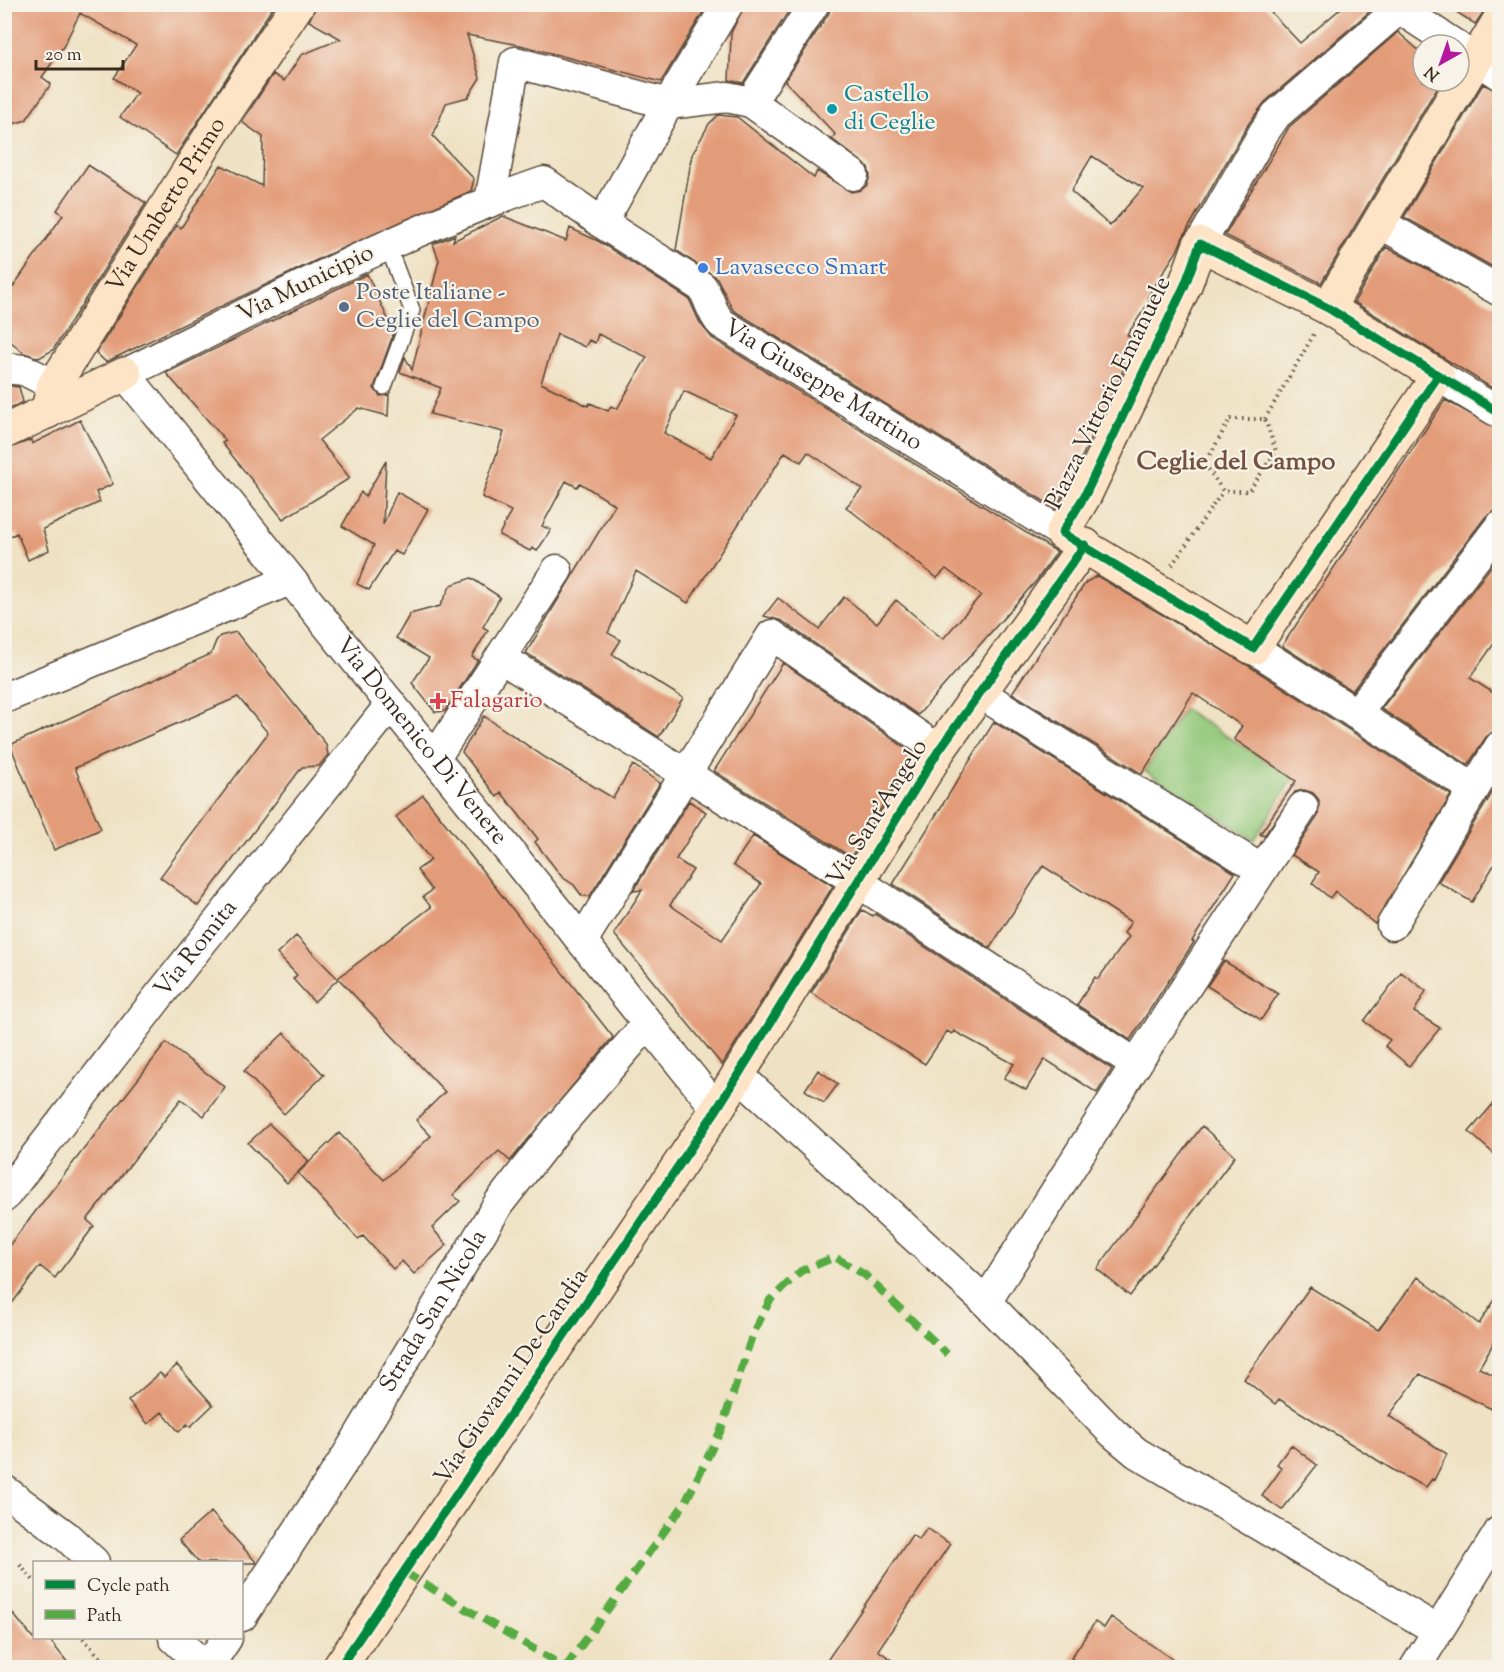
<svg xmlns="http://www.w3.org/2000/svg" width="1504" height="1672" font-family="'Sorts Mill Goudy',serif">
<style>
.green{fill:#93c87a;stroke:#67794c;stroke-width:1.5}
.building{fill:#e39c79;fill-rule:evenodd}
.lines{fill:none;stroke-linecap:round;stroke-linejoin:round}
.lane-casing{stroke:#564637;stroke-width:18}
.street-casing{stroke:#564637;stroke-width:33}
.secondary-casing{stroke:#564637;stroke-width:36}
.path{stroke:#564637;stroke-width:4;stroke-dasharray:1.5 4.5;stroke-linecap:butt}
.lane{stroke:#fff;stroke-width:15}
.street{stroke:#fff;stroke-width:30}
.secondary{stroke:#fee4c6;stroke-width:33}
.quiet{stroke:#55ab43;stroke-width:8;stroke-dasharray:15 8;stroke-linecap:butt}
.cycleway-casing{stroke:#f7f3e8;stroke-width:13}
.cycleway{stroke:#00873e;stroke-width:9}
.culture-dot{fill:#0f9aa8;stroke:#f7f3e8;stroke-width:2}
.shop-dot{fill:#3f7fe0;stroke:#f7f3e8;stroke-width:2}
.service-dot{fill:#5c6f8a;stroke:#f7f3e8;stroke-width:2}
.health-dot{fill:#e0444e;stroke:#f7f3e8;stroke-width:2}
.labels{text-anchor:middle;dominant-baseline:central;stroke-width:4.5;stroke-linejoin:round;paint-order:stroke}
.culture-label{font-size:24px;fill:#0d838f;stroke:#f7f3e8;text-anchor:start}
.street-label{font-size:24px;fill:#3b2a1e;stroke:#f7f3e8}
.shop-label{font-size:24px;fill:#366cbe;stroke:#f7f3e8;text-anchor:start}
.service-label{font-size:24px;fill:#4e5e75;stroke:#f7f3e8;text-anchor:start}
.health-label{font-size:24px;fill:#be3a42;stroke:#f7f3e8;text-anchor:start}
.neighbourhood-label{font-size:26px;font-weight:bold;fill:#76523e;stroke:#f7f3e8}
</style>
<rect width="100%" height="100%" fill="#f7f3e8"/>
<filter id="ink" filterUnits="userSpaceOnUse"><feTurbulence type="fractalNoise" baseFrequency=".0167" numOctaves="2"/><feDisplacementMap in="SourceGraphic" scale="12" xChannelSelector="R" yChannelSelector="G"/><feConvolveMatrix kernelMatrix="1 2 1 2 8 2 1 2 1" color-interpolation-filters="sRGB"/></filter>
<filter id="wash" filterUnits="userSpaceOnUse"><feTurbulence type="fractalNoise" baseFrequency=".008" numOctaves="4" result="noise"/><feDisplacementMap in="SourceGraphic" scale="24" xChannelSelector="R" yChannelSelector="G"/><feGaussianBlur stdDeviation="1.35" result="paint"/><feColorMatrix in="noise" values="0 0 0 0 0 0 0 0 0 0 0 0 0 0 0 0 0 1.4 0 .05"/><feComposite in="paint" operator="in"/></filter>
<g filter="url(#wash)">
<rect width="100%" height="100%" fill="#efe2c4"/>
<!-- green -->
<path class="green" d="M 1184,709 L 1293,778 L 1254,840 L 1145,771 Z"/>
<g id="blocks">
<!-- building -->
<path class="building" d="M 4,4 L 275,4 L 176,155 L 120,117 L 137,93 L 114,78 L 136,45 L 80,13 L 63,47 L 42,77 L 51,84 L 26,120 L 4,127 Z
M 317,4 L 708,4 L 661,82 L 520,45 L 467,35 L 480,78 L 468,97 L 446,103 L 433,136 L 474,179 L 471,191 L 325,256 L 106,362 L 96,353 L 177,225 L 181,228 L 221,165 L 262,186 L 263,137 L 242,122 L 273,74 L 284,81 L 301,55 L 341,39 L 309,21 Z
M 745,4 L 793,4 L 743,83 L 729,80 L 730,62 L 731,33 Z
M 831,4 L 1263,4 L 1300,43 L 1346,4 L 1358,4 L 1369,12 L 1265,102 L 1249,123 L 1183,237 L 1177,251 L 1148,296 L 1150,301 L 1127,335 L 1137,341 L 1068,486 L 1055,508 L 733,310 L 717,278 L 676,250 L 692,155 L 709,124 L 718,115 L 737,117 L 814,178 L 817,171 L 851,192 L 861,190 L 867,185 L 870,176 L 868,167 L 832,139 L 835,134 L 785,81 L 829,13 ZM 1092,156 L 1143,188 L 1110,226 L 1071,191 Z
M 1444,4 L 1489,4 L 1475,24 Z
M 1398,32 L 1423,54 L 1423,81 L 1441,81 L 1321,283 L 1225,235 L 1289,127 Z
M 1483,84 L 1500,92 L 1500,271 L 1404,217 Z
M 88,165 L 146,203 L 53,350 L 39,358 L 24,353 L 10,341 L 8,294 L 63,215 L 57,210 Z
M 503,216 L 566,241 L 570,228 L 598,241 L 689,299 L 700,323 L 712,338 L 1057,552 L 1036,581 L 918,715 L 782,621 L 764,616 L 778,598 L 819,629 L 844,597 L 877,623 L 896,600 L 943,639 L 981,595 L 946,569 L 937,578 L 846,507 L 862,489 L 808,452 L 801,462 L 785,452 L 688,603 L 636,571 L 608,633 L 621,640 L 612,654 L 683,698 L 659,737 L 526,653 L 615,505 L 580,483 L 577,487 L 566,481 L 542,526 L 551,530 L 537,551 L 532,548 L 530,551 L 499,535 L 511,511 L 482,497 L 504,432 L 430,414 L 441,388 L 400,372 L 405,357 L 412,370 L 439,260 L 433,244 L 455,235 L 453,241 ZM 557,334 L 585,347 L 589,340 L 595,343 L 598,334 L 647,357 L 617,409 L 611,406 L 608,411 L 590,403 L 588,406 L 541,383 ZM 684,391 L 736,415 L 711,458 L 664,433 Z
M 1386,247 L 1500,308 L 1500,393 L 1354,302 Z
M 367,274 L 394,332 L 374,388 L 380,396 L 389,395 L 388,416 L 359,408 L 319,440 L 350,478 L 283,519 L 222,443 L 226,441 L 166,373 Z
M 4,385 L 19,387 L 23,402 L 4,411 Z
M 1445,400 L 1500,430 L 1500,509 L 1486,516 L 1352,691 L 1282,646 Z
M 80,420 L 113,484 L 96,492 L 100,502 L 43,529 L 49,550 L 28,560 L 17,533 L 4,539 L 4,450 L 31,440 L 32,444 Z
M 386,461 L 383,525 L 397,492 L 428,509 L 402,555 L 394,551 L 369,590 L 357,584 L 374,545 L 342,526 L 361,492 L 365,497 Z
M 1500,555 L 1500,635 L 1470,678 L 1500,697 L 1500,729 L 1486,737 L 1468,765 L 1381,709 Z
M 1097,576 L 1249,666 L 1451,795 L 1375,924 L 1335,891 L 1330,898 L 1312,883 L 1319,872 L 1292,855 L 1318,816 L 1319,800 L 1313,793 L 1304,790 L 1295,792 L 1264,836 L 1260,834 L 1296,781 L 1234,739 L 1242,726 L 1193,693 L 1142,774 L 1012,693 L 1086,582 Z
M 471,578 L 500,597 L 483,627 L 488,630 L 472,657 L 478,660 L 445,711 L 435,712 L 412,683 L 429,658 L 396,638 L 410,614 L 440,606 L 451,585 Z
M 236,632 L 326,744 L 328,755 L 319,766 L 302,767 L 198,906 L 160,877 L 268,733 L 238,697 L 75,768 L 101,829 L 54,850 L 10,745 L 211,654 L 216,641 L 220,636 Z
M 783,663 L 914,754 L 851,857 L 714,771 Z
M 484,716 L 546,758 L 613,798 L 633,765 L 660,783 L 590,896 L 582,896 L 574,885 L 562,877 L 535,842 L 538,839 L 501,792 L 497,797 L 462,752 Z
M 994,722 L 1235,873 L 1192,941 L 1194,942 L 1130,1040 L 1077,1005 L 1095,977 L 1098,979 L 1129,937 L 1124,933 L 1131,922 L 1043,866 L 990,948 L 893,884 Z
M 1500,780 L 1500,855 L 1472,902 L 1438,882 Z
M 423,795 L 613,1037 L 510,1161 L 499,1151 L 453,1195 L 460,1201 L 432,1228 L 447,1245 L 414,1274 L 402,1261 L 393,1269 L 363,1236 L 358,1239 L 298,1173 L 339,1133 L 384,1180 L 431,1136 L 416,1120 L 445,1092 L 338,978 L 431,907 L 423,897 L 432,890 L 417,870 L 431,860 L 396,817 Z
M 689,801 L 706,812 L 676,859 L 693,870 L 670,905 L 722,940 L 761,884 L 733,865 L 753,836 L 833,886 L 722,1065 L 614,934 L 642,890 L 633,891 Z
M 862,910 L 873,916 L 875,914 L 1112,1069 L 1097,1093 L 1045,1059 L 1026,1090 L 1004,1078 L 1014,1064 L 954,1031 L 952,1034 L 947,1031 L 925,1064 L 811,993 Z
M 296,936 L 338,979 L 314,1002 L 293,979 L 297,975 L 277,954 Z
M 1224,961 L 1278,994 L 1261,1020 L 1207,986 Z
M 1401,972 L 1426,991 L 1414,1012 L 1440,1028 L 1409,1066 L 1385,1046 L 1390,1040 L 1364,1021 Z
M 284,1033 L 324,1075 L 284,1114 L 244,1071 Z
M 166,1043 L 225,1087 L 204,1116 L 181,1099 L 87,1220 L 94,1226 L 55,1278 L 40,1266 L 4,1314 L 4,1252 Z
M 818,1070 L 838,1084 L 824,1103 L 805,1090 Z
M 1500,1096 L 1500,1159 L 1469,1132 Z
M 269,1124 L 309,1161 L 287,1183 L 248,1143 Z
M 1202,1126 L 1235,1156 L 1130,1296 L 1097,1269 Z
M 1418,1277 L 1479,1324 L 1500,1292 L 1500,1332 L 1479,1368 L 1500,1378 L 1500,1413 L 1420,1374 L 1389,1416 L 1447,1454 L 1434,1480 L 1432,1479 L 1426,1487 L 1398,1473 L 1279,1399 L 1275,1404 L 1244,1379 L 1310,1287 L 1378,1330 Z
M 177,1365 L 213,1405 L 190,1427 L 187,1424 L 179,1432 L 162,1412 L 148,1424 L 128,1401 L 160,1373 L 164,1377 Z
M 1291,1445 L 1317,1465 L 1282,1510 L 1262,1496 L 1282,1468 L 1277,1464 Z
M 211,1512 L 256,1562 L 256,1563 L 199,1563 L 179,1540 Z
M 927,1528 L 950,1544 L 878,1650 L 903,1668 L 822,1668 L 912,1535 L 919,1540 Z
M 4,1603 L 33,1638 L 48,1638 L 72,1668 L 4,1668 Z
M 1111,1617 L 1137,1635 L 1185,1668 L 1085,1668 L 1071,1658 L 1095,1622 L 1104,1628 Z"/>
</g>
</g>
<g filter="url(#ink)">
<use href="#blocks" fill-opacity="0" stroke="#564637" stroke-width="1.5"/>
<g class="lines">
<defs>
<path id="lane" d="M 384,387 L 412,310 L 387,244"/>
<g id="street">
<path d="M 814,4 L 751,102 L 853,175"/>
<path d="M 1392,4 L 1455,45"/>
<path d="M 1459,48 L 1500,75"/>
<path d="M 668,104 L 728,4"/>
<path d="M 668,104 L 727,97 L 751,102"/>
<path id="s1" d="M 490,201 L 515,62 L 668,104 L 602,223 L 544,182 C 399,232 263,306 125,374 L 717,1109"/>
<path d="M 1378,222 L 1500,291"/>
<path id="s2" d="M 602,223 L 702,287 C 710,299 711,312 721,323 L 1062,533"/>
<path d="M 1200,244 L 1264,132 L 1276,115 L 1399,9"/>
<path d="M 4,368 L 24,370 L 54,385"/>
<path d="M 1438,376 L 1500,413"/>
<path d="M 1253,648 L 1474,789"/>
<path d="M 501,658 L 858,882 L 1136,1064"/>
<path d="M 980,693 L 1262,870"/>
<path d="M 4,698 L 290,580"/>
<path d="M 1356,714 L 1500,526"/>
<path d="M 435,758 L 557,570"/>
<path d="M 1392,925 L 1500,746"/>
<path d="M 582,941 L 772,635 L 939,750"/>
<path d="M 738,1075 L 986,1302 L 1113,1433 L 1137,1453 L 1437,1630"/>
<path id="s3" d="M 4,1197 L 155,1001 L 391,704"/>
<path d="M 986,1302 L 1136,1064 L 1303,807"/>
<path d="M 4,1490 L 66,1536 L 94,1562"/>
<path id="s4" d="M 242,1616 L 348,1454 L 499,1203 L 560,1125 L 648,1023"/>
<path d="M 174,1638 L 206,1668"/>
<path d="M 207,1668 L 227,1638"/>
<path d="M 1415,1668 L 1500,1531"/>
</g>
<g id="secondary">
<path d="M 1200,244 L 1328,308 L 1438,376 L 1253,648 L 1062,533 L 1085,495 L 1185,285 Z"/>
<path d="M 1328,308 L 1500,19"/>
<path id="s5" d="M 47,412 L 54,385 L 223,116 L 298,4"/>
<path d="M 4,432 L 125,374"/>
<path d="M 339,1668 L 717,1109 L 939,750 L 1085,545"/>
</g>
</defs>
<!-- lane casing -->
<use href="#lane" class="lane-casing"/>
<!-- street casing -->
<use href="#street" class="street-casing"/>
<!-- secondary casing -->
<use href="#secondary" class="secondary-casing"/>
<!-- path -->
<path class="path" d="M 1230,419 L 1265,419 L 1276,451 L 1249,491 L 1223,491 L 1205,464 Z
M 1265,419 L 1314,334
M 1172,565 L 1223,491
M 20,1565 L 34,1581
M 83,1638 L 109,1668"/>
<!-- lane -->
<use href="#lane" class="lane"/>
<!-- street -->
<use href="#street" class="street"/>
<!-- secondary -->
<use href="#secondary" class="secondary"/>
<!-- quiet -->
<path class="quiet" d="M 404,1572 L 566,1668
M 565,1668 L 685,1503 L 721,1430 L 752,1336 L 770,1300 L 801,1271 L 835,1257 L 865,1275 L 947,1354"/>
<defs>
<path id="cycleway" d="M 1438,376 L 1253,648 L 1062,533 L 1085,495 L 1185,285 L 1200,244 L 1328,308 L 1500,413
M 339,1668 L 717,1109 L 939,750 L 1085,545"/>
</defs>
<!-- cycleway casing -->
<use href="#cycleway" class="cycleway-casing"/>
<!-- cycleway -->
<use href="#cycleway" class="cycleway"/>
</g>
</g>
<!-- markers -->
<circle class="culture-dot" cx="832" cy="109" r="6"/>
<circle class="shop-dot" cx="703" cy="268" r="6"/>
<circle class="service-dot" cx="344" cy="307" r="6"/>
<path class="health-dot" d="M435 692h6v6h6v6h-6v6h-6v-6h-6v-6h6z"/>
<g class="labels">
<!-- culture labels -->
<g class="culture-label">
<text x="844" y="95">Castello<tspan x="844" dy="28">di Ceglie</tspan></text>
</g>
<!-- street labels -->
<g class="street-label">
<text stroke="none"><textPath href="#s5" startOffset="240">Via Umberto Primo</textPath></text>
<text transform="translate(306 284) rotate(-26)">Via Municipio</text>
<text stroke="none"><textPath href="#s2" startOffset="279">Via Giuseppe Martino</textPath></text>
<text transform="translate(1109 393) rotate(-64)">Piazza Vittorio Emanuele</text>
<text stroke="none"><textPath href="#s1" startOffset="1440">Via Domenico Di Venere</textPath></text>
<text transform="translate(878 813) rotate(-58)">Via Sant'Angelo</text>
<text stroke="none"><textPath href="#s3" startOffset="314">Via Romita</textPath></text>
<text stroke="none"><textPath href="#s4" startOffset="360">Strada San Nicola</textPath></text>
<text transform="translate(512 1377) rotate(-56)">Via Giovanni De Candia</text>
</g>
<!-- shop labels -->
<g class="shop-label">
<text x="715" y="268">Lavasecco Smart</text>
</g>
<!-- service labels -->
<g class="service-label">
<text x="356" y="293">Poste Italiane -<tspan x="356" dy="28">Ceglie del Campo</tspan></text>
</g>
<!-- health labels -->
<g class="health-label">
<text x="450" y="701">Falagario</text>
</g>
<!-- neighbourhood labels -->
<g class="neighbourhood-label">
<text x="1236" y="462">Ceglie del Campo</text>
</g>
</g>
<!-- margin -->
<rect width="1504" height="1672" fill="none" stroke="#f7f3e8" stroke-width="24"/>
<!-- legend -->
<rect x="33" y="1561" width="210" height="78" fill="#f7f3e8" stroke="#aca397" stroke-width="1.5"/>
<rect x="45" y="1580" width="30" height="9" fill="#00873e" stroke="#aca397" stroke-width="1.5"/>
<text x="87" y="1591" font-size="18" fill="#3b2a1e">Cycle path</text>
<rect x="45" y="1610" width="30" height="9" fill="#55ab43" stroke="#aca397" stroke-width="1.5"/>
<text x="87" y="1621" font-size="18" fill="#3b2a1e">Path</text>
<!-- north arrow -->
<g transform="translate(1441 63) rotate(220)"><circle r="28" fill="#f7f3e8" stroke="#aca397" stroke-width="1.5"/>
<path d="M0-4.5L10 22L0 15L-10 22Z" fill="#b5179e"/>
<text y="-9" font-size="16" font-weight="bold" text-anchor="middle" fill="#3b2a1e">N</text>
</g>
<!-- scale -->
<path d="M36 60v9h87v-9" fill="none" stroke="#3b2a1e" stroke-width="3"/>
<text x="45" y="60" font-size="18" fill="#3b2a1e" stroke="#f7f3e8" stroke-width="4.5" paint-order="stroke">20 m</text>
</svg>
